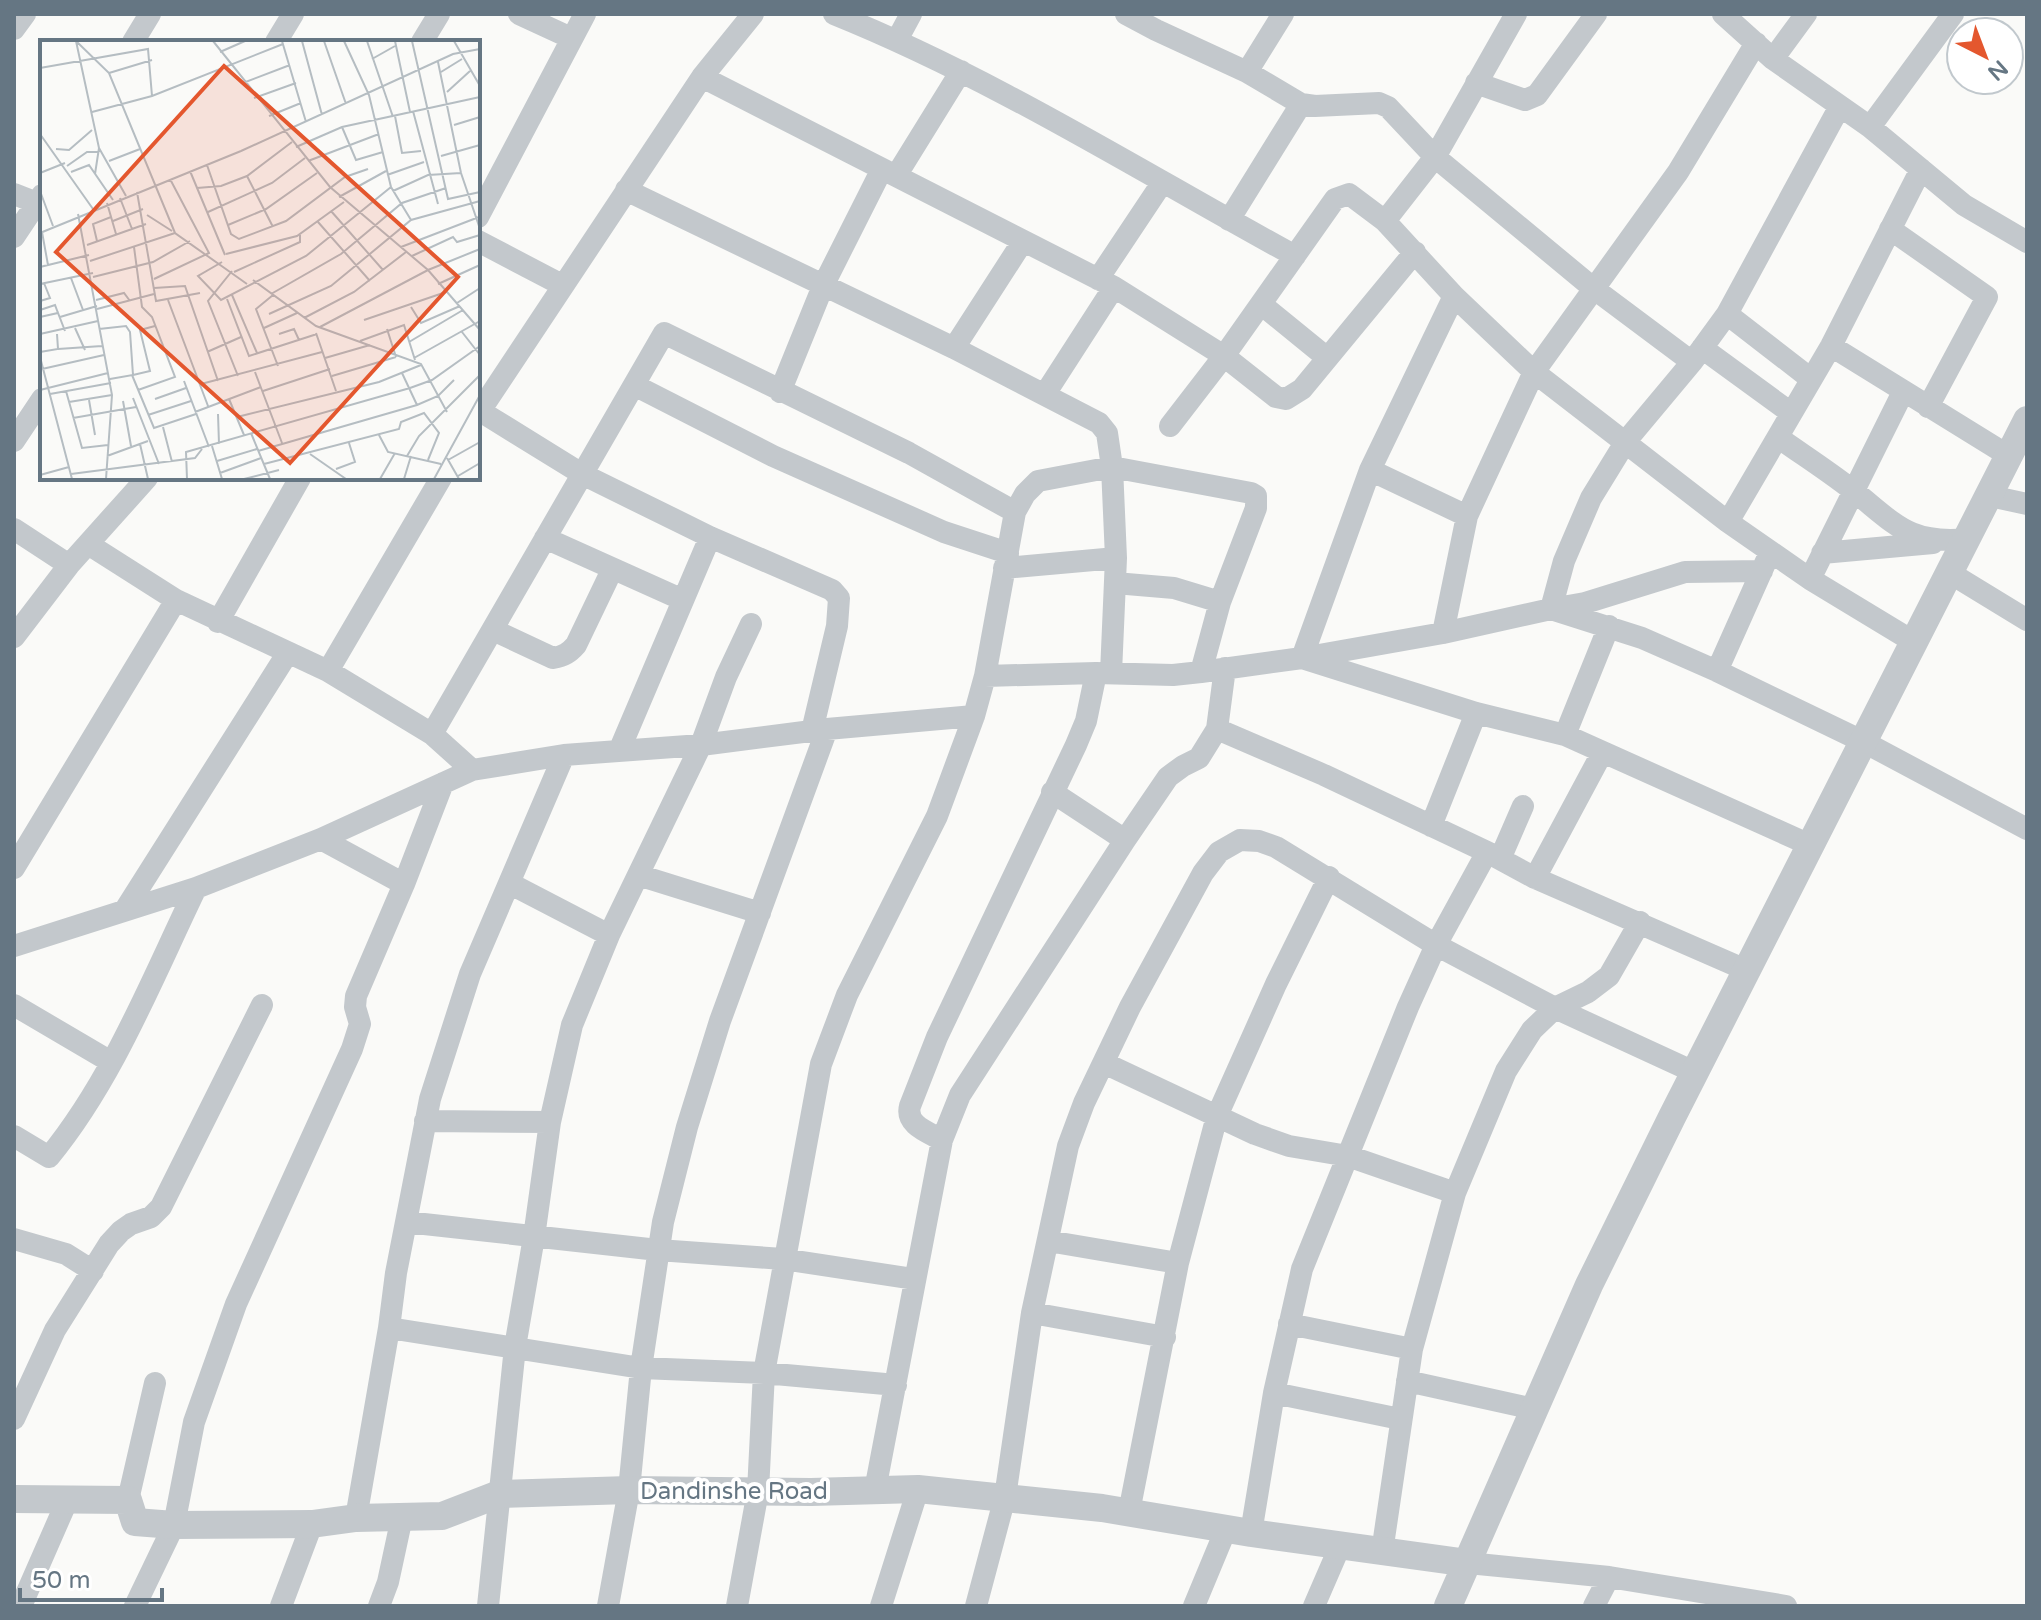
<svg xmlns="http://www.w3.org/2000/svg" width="2041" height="1620" font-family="'Varela Round',sans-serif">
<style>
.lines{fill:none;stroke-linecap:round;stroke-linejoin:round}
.minor{stroke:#c3c8cc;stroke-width:22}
.tertiary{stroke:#c3c8cc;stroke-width:28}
.labels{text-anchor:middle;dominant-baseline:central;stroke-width:8;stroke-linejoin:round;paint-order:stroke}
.street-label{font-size:24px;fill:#657683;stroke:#fff}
.inset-road{fill:none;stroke:#b5bdc2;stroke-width:2}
.view{fill:#e4572e;fill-opacity:0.15;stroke:#e4572e;stroke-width:4}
.inset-edge{fill:none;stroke:#657683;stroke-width:4}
</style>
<rect width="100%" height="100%" fill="#fafaf8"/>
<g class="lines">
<!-- minor -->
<path class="minor" d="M 519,14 L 571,38
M 834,14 C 995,79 1143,173 1295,256
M 1126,14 L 1156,30 L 1247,72 L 1301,104 L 1315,106 L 1379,103 L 1388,107 L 1435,157 L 1593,288 L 1692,362
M 1723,14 L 1773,59 L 1870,127 L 1964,205 L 2027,242
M 14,29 L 25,14
M 897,40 L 911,14
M 133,42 L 150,14
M 276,42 L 293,14
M 422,42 L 439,14
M 1773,59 L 1806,14
M 1247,72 L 1283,14
M 702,77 L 1114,287 L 1224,356 L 1276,397 L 1286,399 L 1302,389 L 1415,252
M 1476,83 L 1525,100 L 1537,95 L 1596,14
M 1870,127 L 1953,14
M 896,176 L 961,71
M 626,190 L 954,348 L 1099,423 L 1107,433 L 1112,467 L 1116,558 L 1111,673
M 14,194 L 37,203
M 478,217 L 585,14
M 1229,220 L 1301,104
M 1385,221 L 1435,157 L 1516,14
M 1890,229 L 1987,297 L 1928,407
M 14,237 L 42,195
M 478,241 L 562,285
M 1098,279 L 1162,183
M 1454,296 L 1370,470 L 1302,658 L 1476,713 L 1565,735 L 1810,845
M 1261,304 L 1326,357
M 1727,314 L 1811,379
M 1831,346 L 2009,456
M 954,348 L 1023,241
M 1702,348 L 1791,413
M 634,385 L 773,456 L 944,532 L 1008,553
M 780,392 L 823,286 L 882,169
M 1045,394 L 1114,287
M 480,411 L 582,474 L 710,537 L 832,590 L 839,598 L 837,626 L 812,731
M 478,414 L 702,77 L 753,14
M 1170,426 L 1224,356 L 1335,199 L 1349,194 L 1385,221 L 1454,296 L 1534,372 L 1728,522 L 1810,579 L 1914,642
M 1779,438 C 1803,455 1828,471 1851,489 C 1895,523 1907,545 1968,539
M 14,441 L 42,399
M 1370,470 L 1467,516
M 1990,496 L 2027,504
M 1728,522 L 1831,346 L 1921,169
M 14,529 L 69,565
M 545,538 L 683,600
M 88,544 L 176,600 L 328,671 L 432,734 L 472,770
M 1822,553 L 1933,543
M 1004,568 L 1116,558
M 1762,571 L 1685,572 L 1585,603 L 1551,609 L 1564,561 L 1591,498 L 1626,441 L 1692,362 L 1727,314 L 1840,106
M 1950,573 L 2027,620
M 1810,579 L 1903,392
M 1115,583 L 1174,588 L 1220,602
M 218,622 L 300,478
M 493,630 L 553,658 C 564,656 569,653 576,645 L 612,570
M 1443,633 L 1467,516 L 1534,372 L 1678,172 L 1756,43
M 14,637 L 69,565 L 147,478
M 1225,668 L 1217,729 L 1324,775 L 1487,852 L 1535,878 L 1746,970
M 328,671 L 441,478
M 1717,671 L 1767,559
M 985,676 L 1096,673 L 1173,675 L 1201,672 L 1302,658 L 1443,633 L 1551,609 L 1642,638 L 1717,671 L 1862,741 L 2027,829
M 432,734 L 664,333 L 909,453 L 1015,512
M 1565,735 L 1609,626
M 619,751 L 710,537
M 1052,792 L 1125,840
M 1431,826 L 1476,713
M 321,839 L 404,884
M 1500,859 L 1523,806
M 14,868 L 176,600
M 638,875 L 760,913
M 1535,878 L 1602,753
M 509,883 L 609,935
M 125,910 L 287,654
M 14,946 L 196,888 L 321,839 L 472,770 L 564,755 L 701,745 L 827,729 L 974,716
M 14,1005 L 111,1062
M 1104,1063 L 1255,1134 L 1289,1146 L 1348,1156 L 1455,1193
M 425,1121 L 550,1122
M 14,1136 L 49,1157 C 113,1079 152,979 196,888
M 942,1140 C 928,1132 905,1125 910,1106 L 937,1037 L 1076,745 L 1086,721 L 1096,673
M 406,1222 L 658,1250 L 783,1259 L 914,1279
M 14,1239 L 66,1254 L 93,1271
M 1048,1241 L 1178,1263
M 1032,1313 L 1165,1337
M 1289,1324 L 1412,1349
M 389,1328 L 641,1368 L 764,1373 L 896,1385
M 1407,1381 L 1534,1409
M 1274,1393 L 1400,1419
M 14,1419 L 55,1330 L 109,1244 L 121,1231 L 131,1224 L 151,1217 L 161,1207 L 262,1005
M 875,1490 L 942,1140 L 960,1095 L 1125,840 L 1168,777 L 1183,766 L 1199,758 L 1217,729
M 128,1500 L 155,1383
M 1129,1512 L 1178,1263 L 1217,1116 L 1276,984 L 1329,877
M 356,1518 L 389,1328 L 396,1273 L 430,1099 L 470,974 L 564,755
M 1251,1533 L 1274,1393 L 1302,1269 L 1408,1007 L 1436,945 L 1487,852
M 1382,1552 L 1412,1349 L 1455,1193 L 1506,1071 L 1532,1030 L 1555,1008 L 1588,992 L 1609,976 L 1640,922
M 1468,1563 L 1609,1577 L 1786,1606
M 21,1606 L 67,1501
M 135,1606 L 174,1525 L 194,1422 L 236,1304 L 352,1049 L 360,1024 L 355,1007 L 356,996 L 404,884 L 443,783
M 281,1606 L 312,1524
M 379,1606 L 388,1582 L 402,1517
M 488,1606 L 515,1347 L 534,1237 L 550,1122 L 572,1025 L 609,935 L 701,745 L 726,677 L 751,624
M 608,1606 L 629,1490 L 641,1368 L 663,1222 L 687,1127 L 720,1021 L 827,729
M 737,1606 L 758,1491 L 764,1373 L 821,1064 L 847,995 L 937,816 L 974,716 L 985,676 L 1015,512 L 1025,494 L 1038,481 L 1112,467 L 1251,493 L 1256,496 L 1256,508 L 1220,602 L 1201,672
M 881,1606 L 918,1489
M 976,1606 L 1005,1497 L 1032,1313 L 1068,1146 L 1084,1103 L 1130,1007 L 1203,873 L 1219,852 L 1240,840 L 1259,841 L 1276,847 L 1436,945 L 1555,1008 L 1694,1072
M 1194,1606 L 1226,1529
M 1314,1606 L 1340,1546
M 1594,1606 L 1609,1577"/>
<!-- tertiary -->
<path class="tertiary" d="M 14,1499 L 128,1500 L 135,1522 L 174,1525 L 312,1524 L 356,1518 L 442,1516 L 499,1494 L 629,1490 L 811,1492 L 918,1489 L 1102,1508 L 1251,1533 L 1468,1563
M 1448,1606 L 1589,1285 L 1672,1117 L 2027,420"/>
</g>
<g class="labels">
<!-- street labels -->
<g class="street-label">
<text x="734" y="1491">Dandinshe Road</text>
</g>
</g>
<!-- overview -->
<g transform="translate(40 40)">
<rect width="440" height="440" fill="#fafaf8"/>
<path class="inset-road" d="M 36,1 L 69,33 L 135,193 L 207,244M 36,1 L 59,108 L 55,134M 173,1 L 290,147 L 388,230 L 440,290M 242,1 L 266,82M 262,1 L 282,75M 284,1 L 306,64M 304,1 L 329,55 L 351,147 L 371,180M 327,1 L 353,77M 355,1 L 370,72M 372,1 L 408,159 L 440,152M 414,1 L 440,46M 180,12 L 205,1M 332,19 L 355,6M 398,22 L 421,133 L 440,189M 0,28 L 108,9 L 112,56M 401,32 L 422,19M 69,33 L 112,20M 203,43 L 250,25M 407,52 L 430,31M 214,58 L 256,43M 373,71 L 398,164M 52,72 L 112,56 L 243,4M 229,76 L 261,63M 355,76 L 362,113 L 381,111M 414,85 L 440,77M 302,87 L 316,120 L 343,112M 0,94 L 53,169M 256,107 L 302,87 L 440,57M 59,108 L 86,156M 16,109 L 29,110 L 52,90M 401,116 L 440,105M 69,121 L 100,109M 268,121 L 339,94M 167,125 L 191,194 L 199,199 L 246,181 L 305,137 L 328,129M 27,126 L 47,112 L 58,112M 150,131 L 185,215M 31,132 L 49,125 L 73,160M 0,133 L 25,123M 347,135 L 384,122M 207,136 L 233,187M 157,148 L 181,146 L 207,136 L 252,102M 0,151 L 13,186M 353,151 L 388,135 L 421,133M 97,152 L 116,261 L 160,253M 299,157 L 346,131M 80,158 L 92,189M 67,163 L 76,194M 291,171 L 343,230M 168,172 L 232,143 L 265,118M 38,174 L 72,355 L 66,439M 107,175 L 132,191M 73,181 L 103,169M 278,182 L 330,241M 188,185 L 226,169 L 277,133M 2,192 L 8,225M 0,193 L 201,111 L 413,14 L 440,9M 57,201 L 53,184 L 71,177M 47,205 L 106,184M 94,207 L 102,267 L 112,277 L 135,337 L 98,350M 361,207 L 439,177M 186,214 L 257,196 L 304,162M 372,216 L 413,197 L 417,202 L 440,195M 50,221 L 135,193M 182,222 L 158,236 L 181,260 L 266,216 L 351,147M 0,227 L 49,215M 192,231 L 168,261 L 198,336M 194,232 L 260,202 L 260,195M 53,237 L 113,222 L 150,201M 31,238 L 43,270M 114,239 L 169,213 L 130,139M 213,240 L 276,286 L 381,324 L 407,372M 0,244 L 53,233M 398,244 L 440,225M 114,248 L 145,246 L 178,341M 231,254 L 301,214 L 362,163 L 406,148M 192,255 L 217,313M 233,255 L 216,269 L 238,326M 187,259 L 209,316 L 277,294M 56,260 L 84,253 L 90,261M 128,260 L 168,366M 0,261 L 10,258 L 4,243M 417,263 L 440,248M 371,267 L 381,283 L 420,266M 57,269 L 114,254M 0,270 L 15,265 L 18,273M 229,274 L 291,246 L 371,180 L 440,161M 0,277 L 18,273 L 25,291M 20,277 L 57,266M 264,278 L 314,252 L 366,212M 324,280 L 406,252M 280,287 L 388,230 L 440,209M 35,288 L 45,310M 224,288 L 257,273M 59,289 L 86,286 L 90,292 L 93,335 L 70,339M 347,289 L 356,317M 422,292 L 440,315M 276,293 L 296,351M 0,294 L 58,281M 239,294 L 254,289 L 259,300M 320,301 L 364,285 L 375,320M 369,302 L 423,270M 18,309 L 62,306M 0,312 L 18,309 L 17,294M 167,312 L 201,297M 0,317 L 32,439M 285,318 L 330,305M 374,318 L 440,281M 2,329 L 64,315M 215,332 L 242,403M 362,333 L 377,365M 92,335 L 114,388 L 156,374M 93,335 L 110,331 L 100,290 L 115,286M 292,336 L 356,317M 144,341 L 169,407M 161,344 L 282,312M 0,350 L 68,333M 26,351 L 42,408 L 68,405M 223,351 L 290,329M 10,354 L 71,343M 93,358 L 119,424M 115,359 L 146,348M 189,359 L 204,395M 49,360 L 55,395M 83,361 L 91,406M 29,362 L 72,355M 155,372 L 221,347M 178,374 L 179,404M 108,375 L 151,361M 197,377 L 339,342 L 381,325M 33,378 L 96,367M 123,387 L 132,422M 211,393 L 230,439M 339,395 L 348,412 L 401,424M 100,404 L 108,439M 172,406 L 182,439M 218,411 L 377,365 L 398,356 L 414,340M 270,414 L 306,439M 67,416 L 108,401M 367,416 L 379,396 L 440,335M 407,418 L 419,439M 408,420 L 440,402M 177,421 L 217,409M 224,424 L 359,389 L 361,382 L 384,373 L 399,393 L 388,420M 296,429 L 315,422 L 309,403M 180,433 L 221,418M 31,434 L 155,418 L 162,409M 0,435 L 29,427M 418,436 L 440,423M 147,439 L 146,412 L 370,348 L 392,340 L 440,306M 204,439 L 239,430M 340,439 L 355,413M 364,439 L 371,416M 394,439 L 440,355"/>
<path class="view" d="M 184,26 L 418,237 L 250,423 L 16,212 Z"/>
<rect width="440" height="440" class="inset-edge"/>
</g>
<!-- border -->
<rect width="2041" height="1620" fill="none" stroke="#657683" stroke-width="32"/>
<!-- north arrow -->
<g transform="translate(1985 56) rotate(138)"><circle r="38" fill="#ffffff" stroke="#c1c8cd" stroke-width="2"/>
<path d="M0-6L14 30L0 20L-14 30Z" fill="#e4572e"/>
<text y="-12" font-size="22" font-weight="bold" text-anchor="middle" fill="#657683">N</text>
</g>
<!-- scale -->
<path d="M20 1588v12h142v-12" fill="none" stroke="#657683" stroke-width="4"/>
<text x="32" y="1588" font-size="24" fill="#657683" stroke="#ffffff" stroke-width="6" paint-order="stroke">50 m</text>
</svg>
